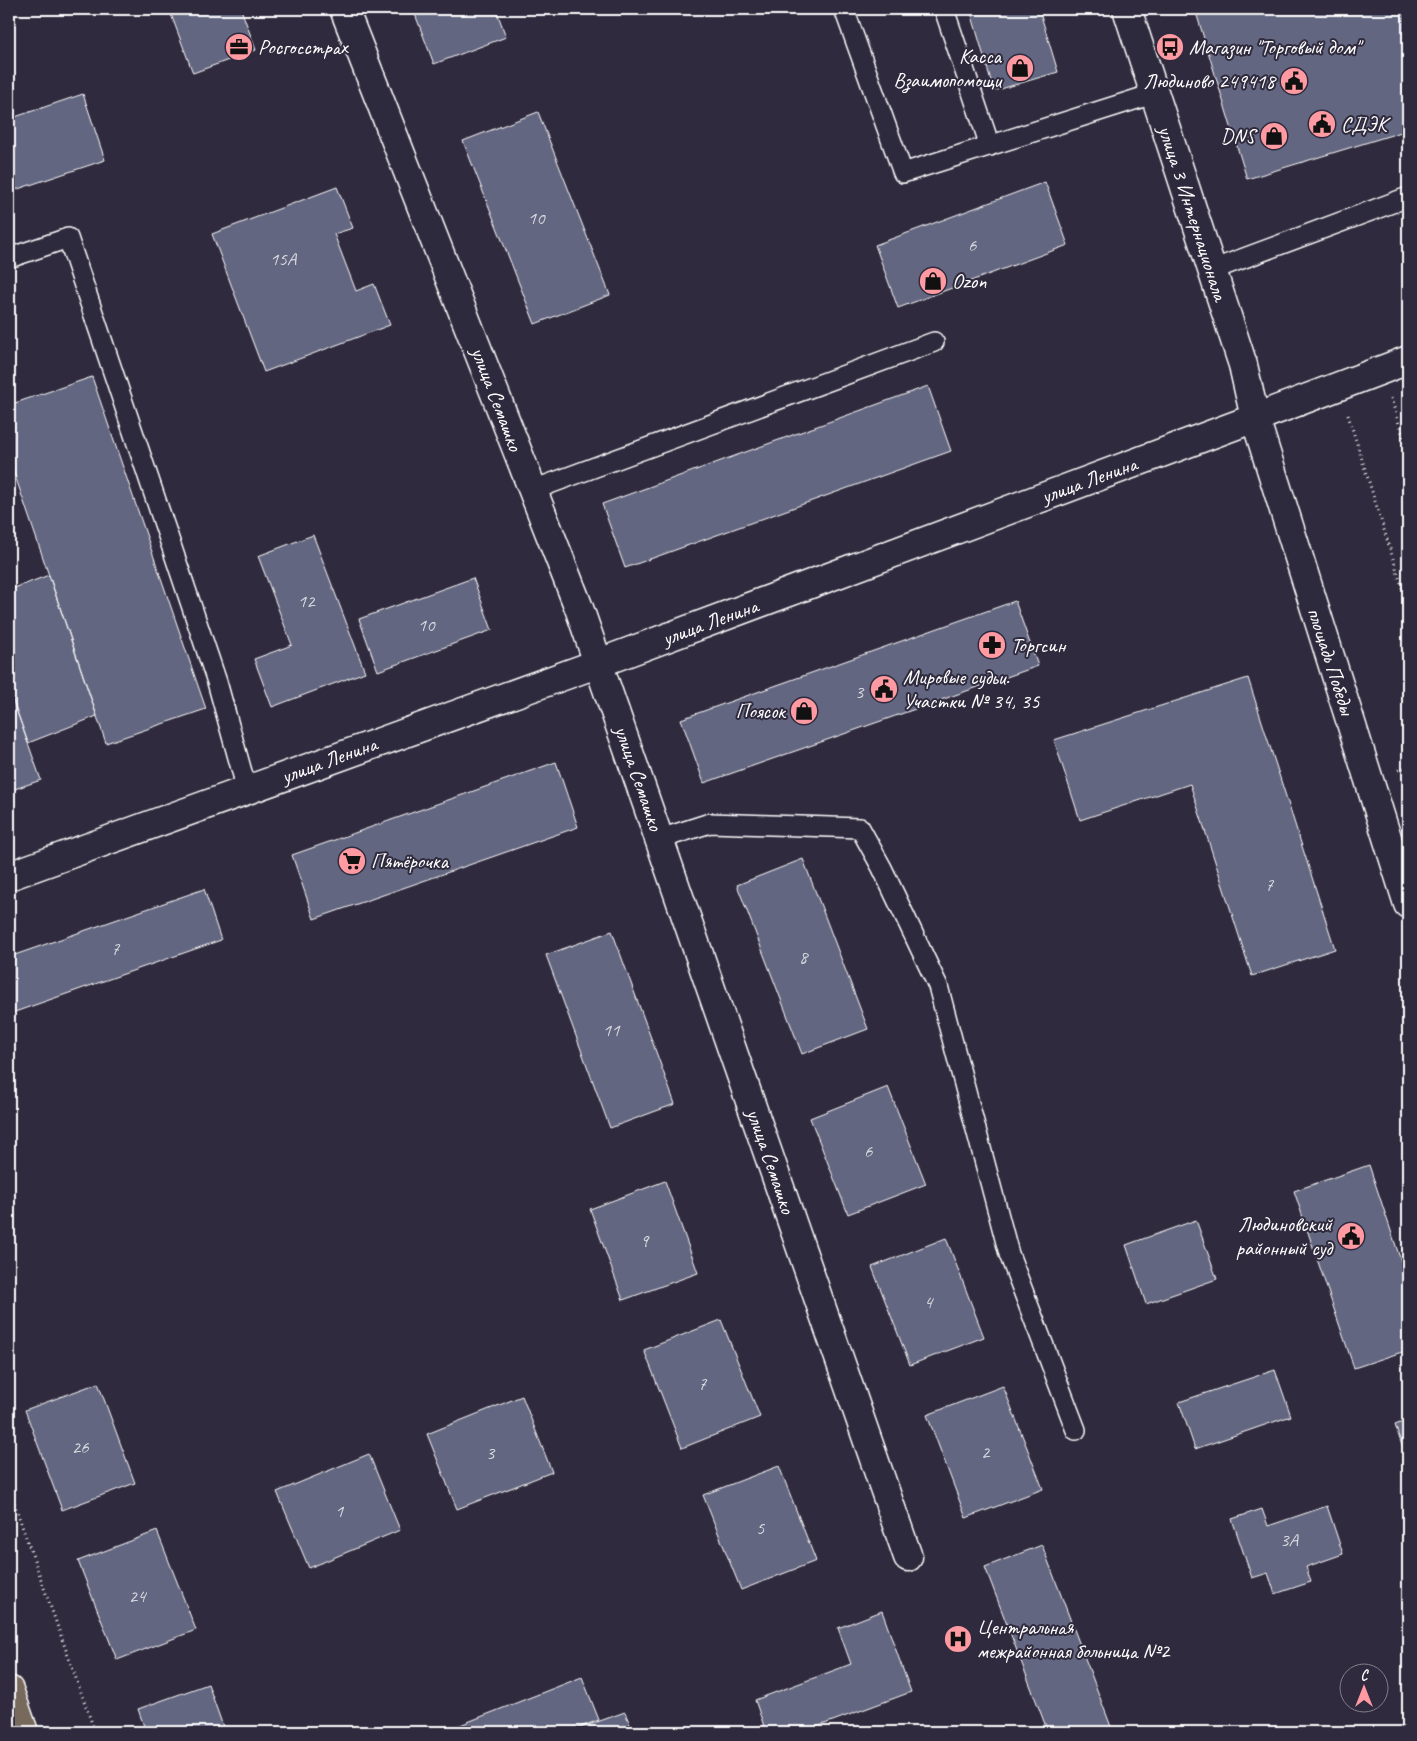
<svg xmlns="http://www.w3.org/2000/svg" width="1417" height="1741" font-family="Caveat,sans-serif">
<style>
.building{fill:#646680;stroke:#fff}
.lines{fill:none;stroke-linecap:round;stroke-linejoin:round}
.service-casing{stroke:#fff;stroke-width:22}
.minor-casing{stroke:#fff;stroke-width:31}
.tertiary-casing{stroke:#fff;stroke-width:31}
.primary-casing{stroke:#fff;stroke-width:31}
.path{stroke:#fff;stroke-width:3;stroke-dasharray:1 4;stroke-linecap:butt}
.service{stroke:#2f2a3d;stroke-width:19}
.minor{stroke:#2f2a3d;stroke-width:28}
.tertiary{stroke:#2f2a3d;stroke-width:28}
.primary{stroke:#77695c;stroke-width:28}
.labels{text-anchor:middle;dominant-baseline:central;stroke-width:4;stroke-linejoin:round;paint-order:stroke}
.number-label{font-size:19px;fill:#d8d9df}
.poi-label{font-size:21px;fill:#fff;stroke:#2f2a3d;text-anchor:start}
.street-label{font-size:21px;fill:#fff;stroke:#2f2a3d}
</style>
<rect width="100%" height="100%" fill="#2f2a3d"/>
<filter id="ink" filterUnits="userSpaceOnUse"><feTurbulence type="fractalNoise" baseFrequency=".02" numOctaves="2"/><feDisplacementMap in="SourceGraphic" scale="10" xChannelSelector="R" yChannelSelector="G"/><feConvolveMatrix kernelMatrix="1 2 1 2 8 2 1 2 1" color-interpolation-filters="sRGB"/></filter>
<g filter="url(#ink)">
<!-- building -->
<path class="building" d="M 169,9 L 241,9 L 256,50 L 193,73 Z
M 413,9 L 496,9 L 506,37 L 434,64 Z
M 970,9 L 1039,9 L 1058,72 L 994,91 Z
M 1195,9 L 1407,9 L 1408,130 L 1247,179 Z
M 83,94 L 105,160 L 9,192 L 9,119 Z
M 538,112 L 610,295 L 535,324 L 463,141 Z
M 1045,182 L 1068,245 L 898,308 L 875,245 Z
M 337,187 L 353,228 L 334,234 L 356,291 L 374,284 L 390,325 L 264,372 L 212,234 Z
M 92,377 L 206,709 L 106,743 L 9,458 L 9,405 Z
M 928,386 L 951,451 L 625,568 L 602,504 Z
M 313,535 L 365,672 L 272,707 L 254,659 L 292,645 L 258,556 Z
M 49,575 L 97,716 L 28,743 L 9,689 L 9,590 Z
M 473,578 L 492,630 L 378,671 L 359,619 Z
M 1015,601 L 1038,666 L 704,783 L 681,719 Z
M 1248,678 L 1335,949 L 1252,976 L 1190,784 L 1080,820 L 1054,740 Z
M 9,689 L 41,780 L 9,791 Z
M 556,762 L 578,827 L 314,919 L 292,855 Z
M 803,859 L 868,1029 L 802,1054 L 737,885 Z
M 204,889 L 221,940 L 9,1014 L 9,957 Z
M 612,931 L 675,1104 L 610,1128 L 546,955 Z
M 888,1087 L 926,1184 L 848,1214 L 810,1118 Z
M 1369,1165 L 1408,1282 L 1408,1350 L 1354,1368 L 1294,1191 Z
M 665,1181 L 698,1273 L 623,1300 L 590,1209 Z
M 1196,1220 L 1217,1279 L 1146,1304 L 1126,1245 Z
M 946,1238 L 984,1337 L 910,1365 L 872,1267 Z
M 721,1320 L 760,1417 L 682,1448 L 644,1350 Z
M 1275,1370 L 1291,1416 L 1195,1449 L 1179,1402 Z
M 98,1383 L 135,1483 L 62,1510 L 25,1410 Z
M 1003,1386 L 1043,1489 L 966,1518 L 927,1415 Z
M 522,1396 L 552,1472 L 457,1509 L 427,1434 Z
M 1408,1420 L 1408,1463 L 1395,1425 Z
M 369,1454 L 400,1530 L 309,1568 L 277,1492 Z
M 779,1466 L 816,1561 L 741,1590 L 703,1495 Z
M 1327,1506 L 1343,1554 L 1306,1567 L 1311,1582 L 1275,1594 L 1268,1573 L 1252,1578 L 1232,1519 L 1262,1509 L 1268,1526 Z
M 157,1531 L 196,1630 L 117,1660 L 78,1561 Z
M 1042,1545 L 1113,1732 L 1048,1732 L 985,1567 Z
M 882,1611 L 911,1692 L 803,1732 L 766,1732 L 755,1700 L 851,1664 L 838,1628 Z
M 582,1677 L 599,1720 L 567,1732 L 452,1732 L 450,1729 Z
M 208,1684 L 225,1732 L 146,1732 L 138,1709 Z
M 625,1712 L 633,1732 L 569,1732 Z"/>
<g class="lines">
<defs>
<path id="service" d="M 844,9 L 903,173 L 1153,94
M 944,9 L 990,146
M 9,258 L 68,238 L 217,682 L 247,790
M 1212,270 L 1408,197
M 533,490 L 934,342
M 660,839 L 710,823 L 860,828 L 882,868 L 938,986 L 1009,1254 L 1076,1430"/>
<path id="minor" d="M 344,9 L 579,608 L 908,1557
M 1408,360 L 1255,418 L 1408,904"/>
<path id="tertiary" d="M 9,876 L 599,663 L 1255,418 L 1243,365 L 1127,9"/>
<path id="primary" d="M 9,1690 L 24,1732"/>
</defs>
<!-- service casing -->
<use href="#service" class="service-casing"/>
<!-- minor casing -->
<use href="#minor" class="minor-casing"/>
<!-- tertiary casing -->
<use href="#tertiary" class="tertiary-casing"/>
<!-- primary casing -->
<use href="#primary" class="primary-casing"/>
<!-- path -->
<path class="path" d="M 1391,398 L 1408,453
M 1348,415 L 1408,606
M 1398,770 L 1408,766
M 9,1489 L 95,1732"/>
<!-- service -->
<use href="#service" class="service"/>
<!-- minor -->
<use href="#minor" class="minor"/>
<!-- tertiary -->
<use href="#tertiary" class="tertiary"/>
<!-- primary -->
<use href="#primary" class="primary"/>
</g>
</g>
<!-- icons -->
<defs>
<symbol id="office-disc" viewBox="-11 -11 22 22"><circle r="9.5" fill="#ff9aa2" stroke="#2f2a3d"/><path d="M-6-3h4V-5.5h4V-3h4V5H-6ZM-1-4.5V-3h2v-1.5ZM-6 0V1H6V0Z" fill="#111"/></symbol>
<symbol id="bus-disc" viewBox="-11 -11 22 22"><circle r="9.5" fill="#ff9aa2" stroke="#2f2a3d"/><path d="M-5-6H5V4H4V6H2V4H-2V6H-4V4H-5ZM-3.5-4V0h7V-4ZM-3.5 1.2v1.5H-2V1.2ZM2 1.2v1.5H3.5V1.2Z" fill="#111"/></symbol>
<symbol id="shop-disc" viewBox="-11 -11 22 22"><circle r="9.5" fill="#ff9aa2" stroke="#2f2a3d"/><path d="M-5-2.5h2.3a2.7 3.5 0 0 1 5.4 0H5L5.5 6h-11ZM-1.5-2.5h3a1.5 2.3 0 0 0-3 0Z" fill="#111"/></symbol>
<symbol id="civic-disc" viewBox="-11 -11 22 22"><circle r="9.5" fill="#ff9aa2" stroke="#2f2a3d"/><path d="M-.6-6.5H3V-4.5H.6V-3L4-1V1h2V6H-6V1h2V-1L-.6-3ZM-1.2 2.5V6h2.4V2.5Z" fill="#111"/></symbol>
<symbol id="pharmacy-disc" viewBox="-11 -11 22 22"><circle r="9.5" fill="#ff9aa2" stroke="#2f2a3d"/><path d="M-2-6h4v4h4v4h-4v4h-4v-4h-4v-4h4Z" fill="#111"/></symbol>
<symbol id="supermarket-disc" viewBox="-11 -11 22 22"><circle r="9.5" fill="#ff9aa2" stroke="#2f2a3d"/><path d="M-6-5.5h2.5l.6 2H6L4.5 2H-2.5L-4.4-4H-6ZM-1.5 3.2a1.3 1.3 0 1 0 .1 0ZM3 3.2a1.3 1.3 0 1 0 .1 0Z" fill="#111"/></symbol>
<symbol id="hospital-disc" viewBox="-11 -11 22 22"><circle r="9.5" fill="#ff9aa2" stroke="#2f2a3d"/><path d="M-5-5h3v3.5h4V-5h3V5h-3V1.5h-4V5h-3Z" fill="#111"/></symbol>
</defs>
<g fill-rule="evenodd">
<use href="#office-disc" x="223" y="31" width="32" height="32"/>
<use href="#bus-disc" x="1154" y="31" width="32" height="32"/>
<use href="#shop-disc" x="1004" y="52" width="32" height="32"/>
<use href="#civic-disc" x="1278" y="65" width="32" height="32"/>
<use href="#civic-disc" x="1306" y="108" width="32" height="32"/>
<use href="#shop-disc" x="1258" y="120" width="32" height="32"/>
<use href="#shop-disc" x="917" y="265" width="32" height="32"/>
<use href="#pharmacy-disc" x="976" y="629" width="32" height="32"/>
<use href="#civic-disc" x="868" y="673" width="32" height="32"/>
<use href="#shop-disc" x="788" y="695" width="32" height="32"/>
<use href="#supermarket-disc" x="336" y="845" width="32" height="32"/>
<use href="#civic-disc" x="1335" y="1220" width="32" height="32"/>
<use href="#hospital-disc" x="942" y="1623" width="32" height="32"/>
</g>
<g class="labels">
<!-- number labels -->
<g class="number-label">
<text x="536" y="218">10</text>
<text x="972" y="245">6</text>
<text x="283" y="259">15А</text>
<text x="306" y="601">12</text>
<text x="426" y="625">10</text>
<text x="859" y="692">3</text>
<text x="1269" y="885">7</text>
<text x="115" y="949">7</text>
<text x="803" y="957">8</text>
<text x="611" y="1030">11</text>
<text x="868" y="1151">6</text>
<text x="644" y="1241">9</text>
<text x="928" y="1302">4</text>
<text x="702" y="1384">7</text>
<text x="80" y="1447">26</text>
<text x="985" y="1452">2</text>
<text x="490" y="1453">3</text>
<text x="339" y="1511">1</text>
<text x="760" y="1528">5</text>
<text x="1289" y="1540">3А</text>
<text x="137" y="1596">24</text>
</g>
<!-- poi labels -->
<g class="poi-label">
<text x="258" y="47">Росгосстрах</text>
<text x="1189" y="47">Магазин "Торговый дом"</text>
<text x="1001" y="56" text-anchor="end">Касса<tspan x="1001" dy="24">Взаимопомощи</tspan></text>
<text x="1275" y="81" text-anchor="end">Людиново 249418</text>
<text x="1341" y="124">СДЭК</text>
<text x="1255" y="136" text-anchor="end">DNS</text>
<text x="952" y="281">Ozon</text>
<text x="1011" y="645">Торгсин</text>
<text x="903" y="677">Мировые судьи.<tspan x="903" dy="24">Участки № 34, 35</tspan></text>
<text x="785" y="711" text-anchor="end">Поясок</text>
<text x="371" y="861">Пятёрочка</text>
<text x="1332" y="1224" text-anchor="end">Людиновский<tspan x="1332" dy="24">районный суд</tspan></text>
<text x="977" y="1627">Центральная<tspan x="977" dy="24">межрайонная больница №2</tspan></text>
</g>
<!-- street labels -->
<g class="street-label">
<text transform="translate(1193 213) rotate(72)">улица 3 Интернационала</text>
<text transform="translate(497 399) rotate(69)">улица Семашко</text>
<text transform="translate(1089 480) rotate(-20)">улица Ленина</text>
<text transform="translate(710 622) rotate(-20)">улица Ленина</text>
<text transform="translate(1331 661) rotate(72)">площадь Победы</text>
<text transform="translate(329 760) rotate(-20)">улица Ленина</text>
<text transform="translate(639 778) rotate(71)">улица Семашко</text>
<text transform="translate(771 1161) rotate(71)">улица Семашко</text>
</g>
</g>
<!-- margin -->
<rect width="1417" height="1741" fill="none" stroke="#2f2a3d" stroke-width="30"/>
<rect x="15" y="15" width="1387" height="1711" fill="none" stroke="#fff" stroke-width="2" filter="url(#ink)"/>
<!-- north arrow -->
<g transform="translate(1364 1688)"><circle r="24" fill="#2f2a3d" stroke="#827f8b"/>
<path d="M0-4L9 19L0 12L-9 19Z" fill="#ff9aa2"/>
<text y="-8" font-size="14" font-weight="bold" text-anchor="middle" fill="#ffffff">С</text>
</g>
</svg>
